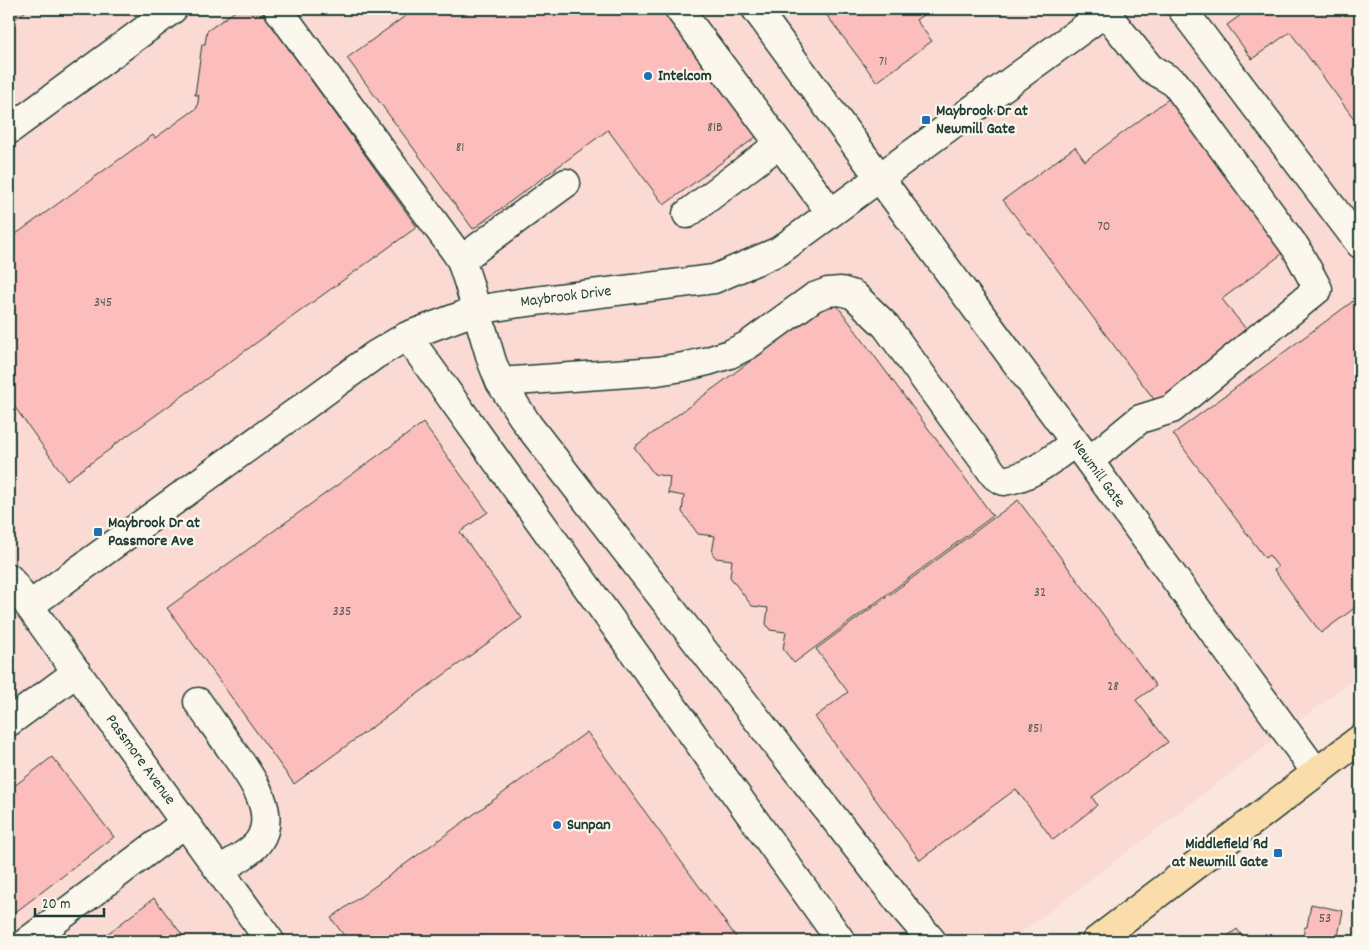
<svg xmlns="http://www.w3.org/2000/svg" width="1369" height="950" font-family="Dekko,sans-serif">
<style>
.built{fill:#fbdad4}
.building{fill:#fbbebc;stroke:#1f3d34}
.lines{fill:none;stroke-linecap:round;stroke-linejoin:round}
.minor-casing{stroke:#1f3d34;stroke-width:31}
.major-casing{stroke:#1f3d34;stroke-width:31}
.minor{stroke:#fbf7ec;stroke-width:28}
.major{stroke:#faddab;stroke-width:28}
.poi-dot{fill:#1f6fb2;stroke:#fbf7ec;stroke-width:2}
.labels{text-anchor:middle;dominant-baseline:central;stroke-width:4.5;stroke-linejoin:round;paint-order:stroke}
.number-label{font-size:14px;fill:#565d56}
.poi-label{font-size:16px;font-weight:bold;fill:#1f3d34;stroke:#fbf7ec;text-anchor:start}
.street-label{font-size:16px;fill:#1f3d34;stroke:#fbf7ec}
</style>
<rect width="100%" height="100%" fill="#fbe6de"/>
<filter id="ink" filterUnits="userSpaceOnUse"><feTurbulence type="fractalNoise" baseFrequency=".02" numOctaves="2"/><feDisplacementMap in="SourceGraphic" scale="10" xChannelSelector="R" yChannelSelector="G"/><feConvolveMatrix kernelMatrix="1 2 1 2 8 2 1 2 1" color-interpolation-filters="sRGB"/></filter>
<g filter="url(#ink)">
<!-- built -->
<path class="built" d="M 9,9 L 1360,9 L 1360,675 L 1010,941 L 9,941 Z"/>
<!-- building -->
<path class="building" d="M 9,9 L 29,9 L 9,23 Z
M 238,9 L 260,9 L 417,227 L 113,446 L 113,447 L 67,480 L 9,399 L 9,244 L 10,243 L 9,239 L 153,135 L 155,138 L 197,108 L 199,95 L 195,95 L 202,44 L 205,44 L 207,31 Z
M 415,9 L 668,9 L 760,134 L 664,205 L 608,130 L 473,229 L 347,58 Z
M 822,9 L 931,9 L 916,20 L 932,41 L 877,82 Z
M 1249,9 L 1360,9 L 1360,127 L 1290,32 L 1252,59 L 1227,25 Z
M 1175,94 L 1290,248 L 1222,299 L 1249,333 L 1156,402 L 1030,233 L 1029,234 L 1003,200 L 1075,147 L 1085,161 Z
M 1360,296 L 1360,604 L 1321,633 L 1274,570 L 1278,567 L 1269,555 L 1265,558 L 1173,434 Z
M 833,300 L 993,516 L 794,663 L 783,649 L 786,632 L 770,630 L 766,624 L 768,608 L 752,606 L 730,577 L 732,560 L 716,558 L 712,553 L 715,536 L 698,534 L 682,512 L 684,496 L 668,493 L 670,477 L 654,474 L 634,447 Z
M 423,423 L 488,512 L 460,532 L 522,618 L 294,784 L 167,608 Z
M 1018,500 L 1156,686 L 1136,700 L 1168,742 L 1092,797 L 1097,805 L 1094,808 L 1053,840 L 1016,789 L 920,860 L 815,717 L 848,692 L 816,649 Z
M 587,732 L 739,941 L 348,941 L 331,918 Z
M 52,757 L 114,837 L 9,917 L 9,790 Z
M 154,898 L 187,941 L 98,941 Z
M 1311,904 L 1343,911 L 1337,941 L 1302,941 L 1305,927 L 1307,927 Z
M 1237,929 L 1246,941 L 1221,941 Z"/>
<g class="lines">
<defs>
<path id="minor" d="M 278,9 L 455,251 L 461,260 L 468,281 L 492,362 L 500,382 L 528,425 L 904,908 L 932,941
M 679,9 L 831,213
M 756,9 L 904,211 L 1089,461 L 1316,772
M 1182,9 L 1360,244
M 9,130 L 173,9
M 687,214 L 779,144
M 461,260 L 566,183
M 407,336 L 841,941
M 500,382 L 657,371 L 683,367 L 708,361 L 730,354 L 748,345 L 814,297 L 828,292 L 841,291 L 854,295 L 886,326 L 995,476 L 1004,481 C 1033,476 1052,459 1075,442
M 1089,461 L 1140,419 L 1172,409 L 1318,289 L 1296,248 L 1175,83 L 1150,68 L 1105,12
M 9,578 L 270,941
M 29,606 L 375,355 L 407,336 L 477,310 L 519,303 L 714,279 L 779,251 L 1110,9
M 198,702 C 209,718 220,733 231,749 C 248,773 279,811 259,841 C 252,852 231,863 219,870
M 9,722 L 77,672
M 28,941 L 185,823"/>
<path id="major" d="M 1096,941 L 1360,739"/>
</defs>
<!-- minor casing -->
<use href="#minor" class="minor-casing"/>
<!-- major casing -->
<use href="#major" class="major-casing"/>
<!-- minor -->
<use href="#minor" class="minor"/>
<!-- major -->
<use href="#major" class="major"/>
</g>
</g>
<!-- markers -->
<g class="poi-dot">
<circle cx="648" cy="76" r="5"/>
<rect x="921" y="115" width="10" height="10" rx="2.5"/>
<rect x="93" y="527" width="10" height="10" rx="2.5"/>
<circle cx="557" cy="825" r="5"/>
<rect x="1273" y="848" width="10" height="10" rx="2.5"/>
</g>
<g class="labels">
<!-- number labels -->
<g class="number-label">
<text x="883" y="62">71</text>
<text x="715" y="128">81B</text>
<text x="460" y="148">81</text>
<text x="1104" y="227">70</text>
<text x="103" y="303">345</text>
<text x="1040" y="593">32</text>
<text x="342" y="612">335</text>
<text x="1113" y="687">28</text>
<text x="1035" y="729">851</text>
<text x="1325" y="919">53</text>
</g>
<!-- poi labels -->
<g class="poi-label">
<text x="658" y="76">Intelcom</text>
<text x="936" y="111">Maybrook Dr at<tspan x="936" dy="18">Newmill Gate</tspan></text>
<text x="108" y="523">Maybrook Dr at<tspan x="108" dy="18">Passmore Ave</tspan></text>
<text x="567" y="825">Sunpan</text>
<text x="1268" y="844" text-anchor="end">Middlefield Rd<tspan x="1268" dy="18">at Newmill Gate</tspan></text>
</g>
<!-- street labels -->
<g class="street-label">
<text transform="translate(566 297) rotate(-7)">Maybrook Drive</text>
<text transform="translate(1098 474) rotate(54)">Newmill Gate</text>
<text transform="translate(140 760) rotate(54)">Passmore Avenue</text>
</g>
</g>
<!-- margin -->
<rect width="1369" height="950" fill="none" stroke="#fbf7ec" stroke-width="30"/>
<rect x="15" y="15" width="1339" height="920" fill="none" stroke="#1f3d34" stroke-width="2" filter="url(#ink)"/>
<!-- scale -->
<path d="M35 908v8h69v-8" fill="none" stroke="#1f3d34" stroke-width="2.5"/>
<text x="42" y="908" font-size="15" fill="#1f3d34" stroke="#fbf7ec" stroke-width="4" paint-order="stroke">20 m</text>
</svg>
